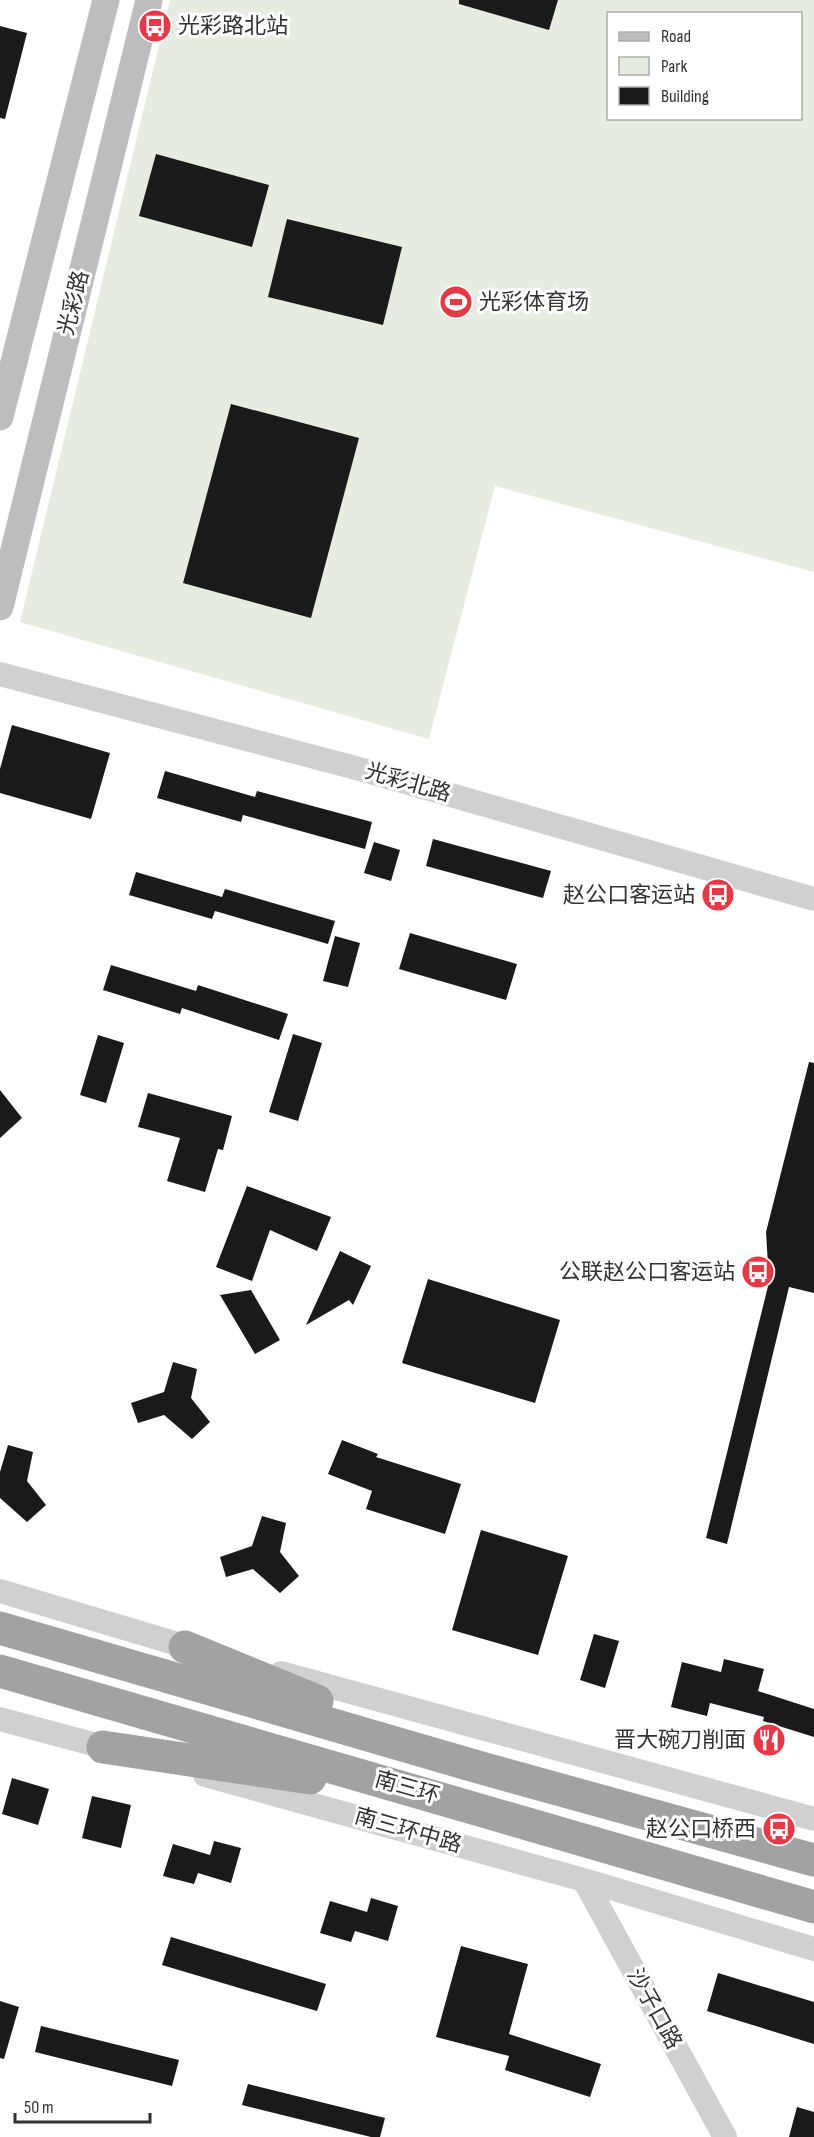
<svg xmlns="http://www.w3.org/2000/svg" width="814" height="2137" font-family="'Sofia Sans Condensed','Noto Sans SC',sans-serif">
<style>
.green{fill:#e6ecdf;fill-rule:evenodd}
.building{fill:#1a1a1a}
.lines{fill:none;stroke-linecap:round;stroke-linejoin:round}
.tertiary{stroke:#d0d0d0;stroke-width:24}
.secondary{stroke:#bdbdbd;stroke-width:27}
.trunk{stroke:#a2a2a2;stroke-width:33}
.labels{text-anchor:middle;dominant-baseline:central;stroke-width:6;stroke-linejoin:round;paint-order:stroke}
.poi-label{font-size:22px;fill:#333;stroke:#fff;text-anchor:end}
.street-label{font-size:22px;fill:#333;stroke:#fff}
</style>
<rect width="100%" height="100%" fill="#fff"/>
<!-- green -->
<path class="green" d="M 170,0 L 814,0 L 814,572 L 495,486 L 429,739 L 20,622 ZM 608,14 L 800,14 L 800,118 L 608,118 Z"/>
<!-- building -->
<path class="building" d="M 459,0 L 558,0 L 549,30 L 459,4 Z
M 0,26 L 27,33 L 5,119 L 0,118 Z
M 156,154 L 269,185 L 252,247 L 139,216 Z
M 287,219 L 402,247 L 383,325 L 268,297 Z
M 231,404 L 359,438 L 311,618 L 183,583 Z
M 12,725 L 110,753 L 91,819 L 0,793 L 0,769 Z
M 165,771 L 255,797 L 257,791 L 372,822 L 365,849 L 243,815 L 241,822 L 157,798 Z
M 433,839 L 551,871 L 543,898 L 426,866 Z
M 374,842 L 400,850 L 391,881 L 364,873 Z
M 136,872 L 222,897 L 225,889 L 335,921 L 328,944 L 215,911 L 212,919 L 129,895 Z
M 410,933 L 517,964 L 506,1000 L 399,969 Z
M 335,936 L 360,943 L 348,987 L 323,981 Z
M 111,965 L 196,991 L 198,985 L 288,1014 L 279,1040 L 182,1008 L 180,1014 L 103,990 Z
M 293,1034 L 322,1043 L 298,1121 L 269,1112 Z
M 98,1035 L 124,1043 L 106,1103 L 80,1095 Z
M 809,1062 L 814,1063 L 814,1293 L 789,1287 L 727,1544 L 706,1538 L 769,1282 L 766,1232 Z
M 0,1090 L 22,1118 L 0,1138 Z
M 148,1093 L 232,1116 L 223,1150 L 218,1149 L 205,1192 L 167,1181 L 180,1138 L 138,1127 Z
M 247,1186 L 331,1217 L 317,1251 L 270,1230 L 252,1281 L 216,1267 Z
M 340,1251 L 371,1266 L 353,1305 L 349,1300 L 306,1325 Z
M 428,1279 L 560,1320 L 535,1403 L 402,1363 Z
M 251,1290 L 280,1340 L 255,1354 L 220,1295 Z
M 173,1362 L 197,1369 L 191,1398 L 210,1422 L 192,1439 L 164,1415 L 138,1423 L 131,1403 L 164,1392 Z
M 342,1440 L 378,1454 L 376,1457 L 461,1484 L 445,1534 L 366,1509 L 372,1491 L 328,1474 Z
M 8,1445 L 33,1452 L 27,1481 L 46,1505 L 27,1522 L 0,1498 L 0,1472 Z
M 262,1516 L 286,1523 L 280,1552 L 299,1576 L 280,1593 L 253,1569 L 226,1577 L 220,1557 L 252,1546 Z
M 481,1530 L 568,1556 L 538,1655 L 452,1630 Z
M 594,1634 L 619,1641 L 605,1688 L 580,1680 Z
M 724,1659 L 764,1669 L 758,1691 L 814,1709 L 814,1737 L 763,1721 L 764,1717 L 710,1703 L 707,1716 L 671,1707 L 682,1662 L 721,1672 Z
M 12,1778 L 49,1789 L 38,1825 L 2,1814 Z
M 92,1796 L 131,1805 L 121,1848 L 82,1838 Z
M 214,1841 L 241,1848 L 231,1883 L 198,1873 L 194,1884 L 163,1876 L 173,1844 L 210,1855 Z
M 371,1898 L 398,1906 L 388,1941 L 355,1931 L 351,1942 L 320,1933 L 330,1901 L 367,1912 Z
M 171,1937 L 326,1984 L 317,2011 L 162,1965 Z
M 461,1946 L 528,1964 L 509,2034 L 601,2064 L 590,2097 L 505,2070 L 509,2056 L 436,2037 Z
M 718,1973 L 814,2002 L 814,2044 L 707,2011 Z
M 0,2001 L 19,2007 L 4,2059 L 0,2058 Z
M 41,2026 L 179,2060 L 172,2086 L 35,2052 Z
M 248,2084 L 385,2118 L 380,2137 L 371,2137 L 242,2105 Z
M 797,2107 L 814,2112 L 814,2137 L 789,2137 Z"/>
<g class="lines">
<!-- tertiary -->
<path class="tertiary" d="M 0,674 L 356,768 L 814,899
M 0,1591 L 201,1651
M 281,1673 L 814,1819
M 0,1719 L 119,1751
M 205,1775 L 584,1880 L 814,1949
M 584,1880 L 725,2137"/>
<!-- secondary -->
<path class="secondary" d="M 0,417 L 106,0
M 0,607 L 149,0"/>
<!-- trunk -->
<path class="trunk" d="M 0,1628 L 485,1769 L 814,1860
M 185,1647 L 317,1701
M 0,1671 L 814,1907
M 103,1747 L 310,1778"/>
</g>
<!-- icons -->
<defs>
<symbol id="bus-disc" viewBox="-11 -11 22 22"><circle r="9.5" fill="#e63946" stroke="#fff"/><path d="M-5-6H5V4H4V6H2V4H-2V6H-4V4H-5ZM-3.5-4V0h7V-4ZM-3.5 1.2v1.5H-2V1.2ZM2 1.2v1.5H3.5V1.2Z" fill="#fff"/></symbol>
<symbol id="stadium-disc" viewBox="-11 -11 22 22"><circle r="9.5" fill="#e63946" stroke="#fff"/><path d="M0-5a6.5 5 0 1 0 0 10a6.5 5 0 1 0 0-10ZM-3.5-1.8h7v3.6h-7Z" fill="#fff"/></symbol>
<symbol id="restaurant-disc" viewBox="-11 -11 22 22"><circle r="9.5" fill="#e63946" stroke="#fff"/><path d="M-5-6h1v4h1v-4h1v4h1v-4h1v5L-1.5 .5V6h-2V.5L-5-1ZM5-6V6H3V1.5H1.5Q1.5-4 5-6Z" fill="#fff"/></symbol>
</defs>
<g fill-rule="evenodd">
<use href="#bus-disc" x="136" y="7" width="38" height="38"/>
<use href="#stadium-disc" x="437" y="283" width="38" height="38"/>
<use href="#bus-disc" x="699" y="876" width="38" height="38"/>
<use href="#bus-disc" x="739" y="1253" width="38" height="38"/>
<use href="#restaurant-disc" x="750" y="1721" width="38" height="38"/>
<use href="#bus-disc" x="760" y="1810" width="38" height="38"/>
</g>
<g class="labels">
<!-- poi labels -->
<g class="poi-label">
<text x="178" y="26" text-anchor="start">光彩路北站</text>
<text x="479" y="302" text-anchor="start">光彩体育场</text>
<text x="695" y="895">赵公口客运站</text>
<text x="735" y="1272">公联赵公口客运站</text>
<text x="746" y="1740">晋大碗刀削面</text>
<text x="756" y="1829">赵公口桥西</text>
</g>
<!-- street labels -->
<g class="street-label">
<text transform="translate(74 303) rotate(-76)">光彩路</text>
<text transform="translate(408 783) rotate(16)">光彩北路</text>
<text transform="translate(407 1788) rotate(16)">南三环</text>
<text transform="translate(408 1831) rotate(16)">南三环中路</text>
<text transform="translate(654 2009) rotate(61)">沙子口路</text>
</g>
</g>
<!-- legend -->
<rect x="607" y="12" width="195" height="108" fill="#ffffff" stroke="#adadad" stroke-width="1.5"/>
<rect x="619" y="32" width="30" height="9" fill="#bdbdbd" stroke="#adadad" stroke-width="1.5"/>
<text x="661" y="42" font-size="18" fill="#333333">Road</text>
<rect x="619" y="57" width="30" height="18" fill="#e6ecdf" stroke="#adadad" stroke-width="1.5"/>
<text x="661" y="72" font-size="18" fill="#333333">Park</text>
<rect x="619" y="87" width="30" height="18" fill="#1a1a1a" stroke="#adadad" stroke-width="1.5"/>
<text x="661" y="102" font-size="18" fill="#333333">Building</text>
<!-- scale -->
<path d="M15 2113v9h135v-9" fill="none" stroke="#333333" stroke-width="3"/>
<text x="24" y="2113" font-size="18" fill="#333333" stroke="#ffffff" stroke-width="4.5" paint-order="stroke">50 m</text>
</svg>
